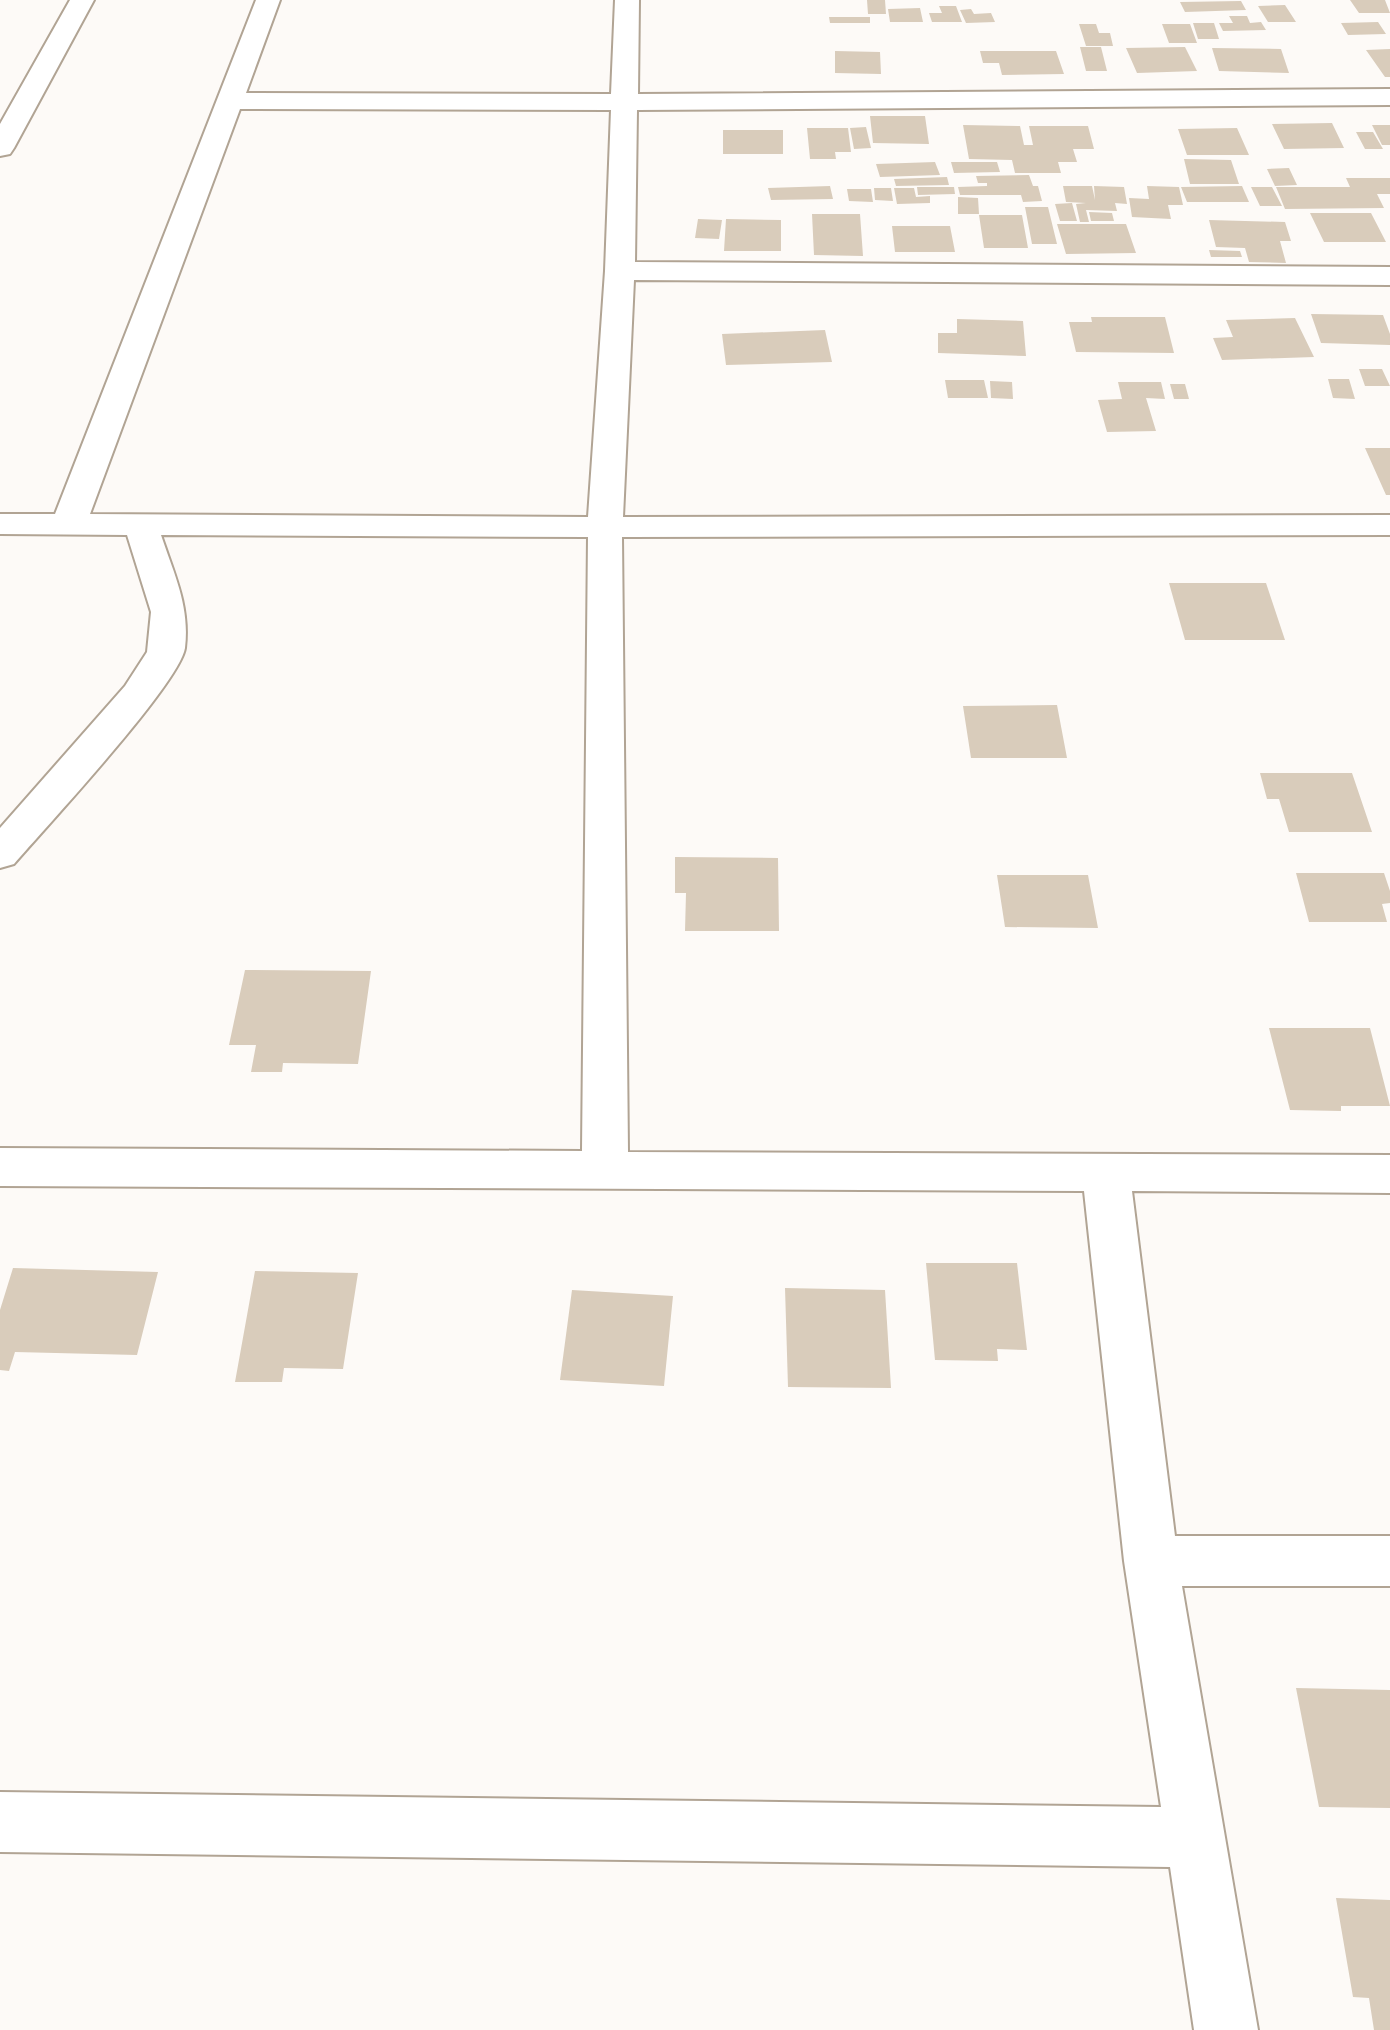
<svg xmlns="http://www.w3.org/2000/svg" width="1390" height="2030" font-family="'DejaVu Sans',sans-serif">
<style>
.building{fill:#d9ccbb}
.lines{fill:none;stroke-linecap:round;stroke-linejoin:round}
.minor-casing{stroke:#b1a494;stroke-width:4}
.minor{fill:#fff;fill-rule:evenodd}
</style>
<rect width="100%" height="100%" fill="#fdfaf7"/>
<!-- building -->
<path class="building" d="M 867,0 L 885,0 L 886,14 L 868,14 Z
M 1350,0 L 1385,0 L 1390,13 L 1359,13 Z
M 1241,1 L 1246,10 L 1185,12 L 1180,2 Z
M 1285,5 L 1296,22 L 1268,22 L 1258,6 Z
M 939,6 L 956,6 L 962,22 L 932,22 L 929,13 L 942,13 Z
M 920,8 L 923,22 L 890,22 L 888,9 Z
M 971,9 L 974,14 L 991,13 L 995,22 L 966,23 L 960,10 Z
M 1229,16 L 1247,16 L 1250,23 L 1261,22 L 1266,30 L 1223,31 L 1219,23 L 1233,23 Z
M 829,17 L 870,17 L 870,23 L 830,23 Z
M 1378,22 L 1386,34 L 1348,35 L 1341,23 Z
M 1193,23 L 1214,23 L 1219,39 L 1198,39 Z
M 1079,24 L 1096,24 L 1099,33 L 1110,33 L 1113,46 L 1086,46 Z
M 1162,24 L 1190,24 L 1197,43 L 1169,43 Z
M 1080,47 L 1101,47 L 1107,71 L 1086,71 Z
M 1185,47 L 1197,71 L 1137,73 L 1126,48 Z
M 1212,48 L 1281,49 L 1289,73 L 1219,71 Z
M 1390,49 L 1390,77 L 1385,77 L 1366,50 Z
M 835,51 L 880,52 L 881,74 L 835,73 Z
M 980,51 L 1056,51 L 1064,74 L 1002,75 L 999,63 L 983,63 Z
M 870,116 L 925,116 L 929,144 L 873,143 Z
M 1332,123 L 1344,148 L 1284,149 L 1272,124 Z
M 963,125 L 1020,126 L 1024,145 L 1033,145 L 1029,126 L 1088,126 L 1094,149 L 1073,149 L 1077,162 L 1058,162 L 1061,173 L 1015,173 L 1012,160 L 969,159 Z
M 1372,125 L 1390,125 L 1390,145 L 1382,145 Z
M 866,127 L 871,148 L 854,149 L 850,128 Z
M 807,128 L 848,128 L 851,152 L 835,152 L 836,159 L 810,159 Z
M 1237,128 L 1249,155 L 1187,155 L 1178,129 Z
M 723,130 L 783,130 L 783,154 L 723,154 Z
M 1356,132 L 1373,132 L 1383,149 L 1365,149 Z
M 1184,159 L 1231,160 L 1239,184 L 1190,184 Z
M 935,162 L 940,175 L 880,177 L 876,164 Z
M 951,162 L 997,162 L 1000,172 L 954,173 Z
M 1289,168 L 1297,185 L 1275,186 L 1267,169 Z
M 1029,175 L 1033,186 L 1038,186 L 1042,201 L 1023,202 L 1021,195 L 960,195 L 958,187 L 987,186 L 987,183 L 978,183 L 976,176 Z
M 947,177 L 949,185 L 896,186 L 894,179 Z
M 1346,178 L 1390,178 L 1390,194 L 1377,194 L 1384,208 L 1285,209 L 1276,187 L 1350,187 Z
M 830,186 L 833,199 L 771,200 L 768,188 Z
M 1063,186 L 1092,186 L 1095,200 L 1094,186 L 1124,187 L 1127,204 L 1115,203 L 1117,211 L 1086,210 L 1089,222 L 1080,222 L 1076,204 L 1086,203 L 1066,202 Z
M 1147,186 L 1179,187 L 1183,205 L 1168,205 L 1171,219 L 1132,217 L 1129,198 L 1149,199 Z
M 1242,186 L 1249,202 L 1187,202 L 1181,187 Z
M 917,187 L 954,187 L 955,194 L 918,195 Z
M 1251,187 L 1272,187 L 1282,206 L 1260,206 Z
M 874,188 L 891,188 L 893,201 L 875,200 Z
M 894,188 L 914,188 L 916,197 L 930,196 L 930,203 L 897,204 Z
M 847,189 L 871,189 L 873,202 L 849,201 Z
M 958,197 L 978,198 L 979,214 L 958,214 Z
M 1072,203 L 1077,221 L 1060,221 L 1055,204 Z
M 1025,207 L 1048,207 L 1057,244 L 1032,244 Z
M 1089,212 L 1112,213 L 1114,221 L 1091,221 Z
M 1310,213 L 1371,213 L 1386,242 L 1324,242 Z
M 812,214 L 860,214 L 863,256 L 814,255 Z
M 979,215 L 1022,215 L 1028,248 L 984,248 Z
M 698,219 L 722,220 L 719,239 L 695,238 Z
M 726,219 L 781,220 L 781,251 L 724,251 Z
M 1209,220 L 1285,222 L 1291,241 L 1280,241 L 1286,263 L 1249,262 L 1245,248 L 1216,247 Z
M 1057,224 L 1126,224 L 1136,253 L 1066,254 Z
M 892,226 L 950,226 L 955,252 L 895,252 Z
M 1209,250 L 1240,251 L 1242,257 L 1211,257 Z
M 1311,314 L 1383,315 L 1390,334 L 1390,345 L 1321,343 Z
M 1091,317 L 1165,317 L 1174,353 L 1076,352 L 1069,322 L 1092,322 Z
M 1295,318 L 1314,357 L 1222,360 L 1213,338 L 1233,337 L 1226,320 Z
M 957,319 L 1023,321 L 1026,356 L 938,353 L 938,333 L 957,333 Z
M 825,330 L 832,362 L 726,365 L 722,334 Z
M 1359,369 L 1382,369 L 1390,386 L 1365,386 Z
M 1328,379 L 1349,379 L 1355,399 L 1333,398 Z
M 945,380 L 984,380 L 988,398 L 948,398 Z
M 990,381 L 1012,382 L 1013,399 L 991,398 Z
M 1118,382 L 1161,382 L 1165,399 L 1146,398 L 1156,431 L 1107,432 L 1098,400 L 1122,399 Z
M 1170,384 L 1185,384 L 1189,399 L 1174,399 Z
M 1365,448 L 1390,448 L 1390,495 L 1386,495 Z
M 1169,583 L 1266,583 L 1285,640 L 1185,640 Z
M 1057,705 L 1067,758 L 971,758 L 963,706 Z
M 1260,773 L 1352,773 L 1372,832 L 1289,832 L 1279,799 L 1267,799 Z
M 675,857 L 778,858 L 779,931 L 685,931 L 686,893 L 675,893 Z
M 1296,873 L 1384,873 L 1390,891 L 1390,903 L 1382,904 L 1387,922 L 1309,922 Z
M 997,875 L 1088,875 L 1098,928 L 1005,927 Z
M 245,970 L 371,971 L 358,1064 L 283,1063 L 282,1072 L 251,1072 L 256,1045 L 229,1045 Z
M 1269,1028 L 1370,1028 L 1390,1106 L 1341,1106 L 1341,1111 L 1290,1110 Z
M 926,1263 L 1017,1263 L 1027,1350 L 997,1349 L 998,1361 L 935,1360 Z
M 13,1268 L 158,1272 L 137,1355 L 15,1352 L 9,1371 L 0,1370 L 0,1310 Z
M 255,1271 L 358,1273 L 343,1369 L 284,1368 L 282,1382 L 235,1382 Z
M 785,1288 L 885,1290 L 891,1388 L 788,1387 Z
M 572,1290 L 673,1296 L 664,1386 L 560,1380 Z
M 1296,1688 L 1390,1690 L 1390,1808 L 1319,1807 Z
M 1336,1898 L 1390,1900 L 1390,2030 L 1374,2030 L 1369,1998 L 1353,1997 Z"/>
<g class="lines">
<defs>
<path id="minor" d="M 70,0 L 94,0 L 14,148 L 10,154 L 0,156 L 0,124 Z
M 256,0 L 280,0 L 246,93 L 611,94 L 615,0 L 639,0 L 638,94 L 1390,89 L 1390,105 L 637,110 L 635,262 L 1390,267 L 1390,285 L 634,280 L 623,517 L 1390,515 L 1390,535 L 622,537 L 628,1152 L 1390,1155 L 1390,1193 L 1132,1191 L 1175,1536 L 1390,1536 L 1390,1586 L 1182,1586 L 1258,2030 L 1194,2030 L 1170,1867 L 0,1852 L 0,1792 L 1161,1807 L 1124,1561 L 1084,1191 L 0,1186 L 0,1148 L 582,1151 L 588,537 L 161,535 C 174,574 190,606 185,648 C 180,683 45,828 14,864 L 0,868 L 0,828 L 125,686 L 147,652 L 151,612 L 127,535 L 0,534 L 0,514 L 55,514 ZM 240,109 L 611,110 L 605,271 L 588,517 L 90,514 Z"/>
</defs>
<!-- minor casing -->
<use href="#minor" class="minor-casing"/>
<!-- minor -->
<use href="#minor" class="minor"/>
</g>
</svg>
